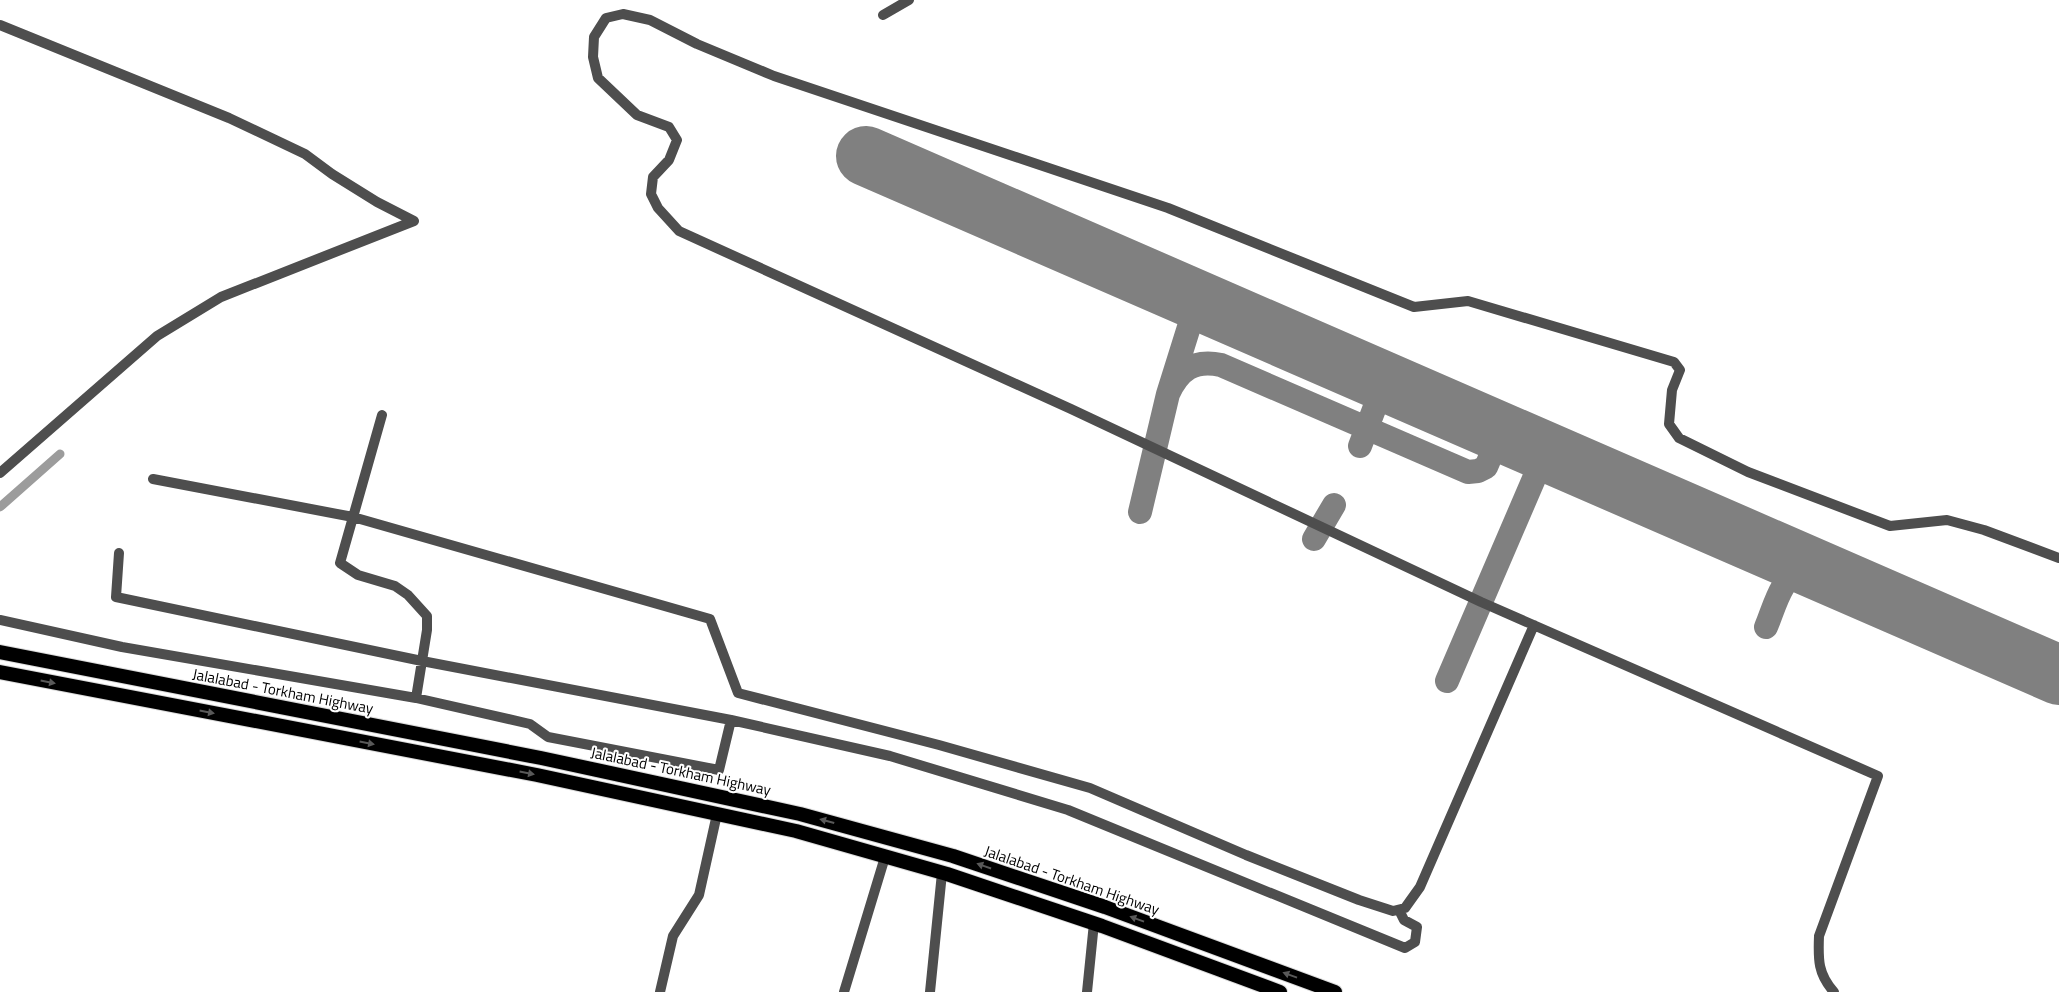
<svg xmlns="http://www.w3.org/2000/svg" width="2059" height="992" font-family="'Titillium Web',sans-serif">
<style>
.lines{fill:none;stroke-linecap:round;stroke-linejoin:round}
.canal{stroke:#9c9c9c;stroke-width:9}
.taxiway{stroke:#808080;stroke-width:24}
.runway{stroke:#808080;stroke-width:60}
.trunk-casing{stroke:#dbdbdb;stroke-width:16}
.minor{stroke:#4e4e4e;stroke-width:10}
.trunk{stroke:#000;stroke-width:14}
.oneway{fill:#595959}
.labels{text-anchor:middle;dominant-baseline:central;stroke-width:4;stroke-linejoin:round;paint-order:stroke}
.street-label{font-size:15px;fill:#000;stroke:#fff}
</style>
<rect width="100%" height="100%" fill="#fff"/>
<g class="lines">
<!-- canal -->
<path class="canal" d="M 0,507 L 60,454"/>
<!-- taxiway -->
<path class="taxiway" d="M 1180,292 L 1191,304 L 1192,315
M 1364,372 L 1376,380 L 1381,391
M 1168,394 C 1179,370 1194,359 1221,365 L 1468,472 L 1478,471 L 1486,467 L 1501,432
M 1527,442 C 1538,449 1543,454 1539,467
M 1360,446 L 1381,391 L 1397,386
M 1140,512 L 1168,394 L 1194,311 L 1199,307 L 1208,304
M 1314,539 L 1334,505
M 1749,540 C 1771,553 1785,554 1785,584
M 1766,627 C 1774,609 1781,575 1803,570 C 1812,569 1822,572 1830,575
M 1447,681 L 1539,467 C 1548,457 1555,458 1568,460"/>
<!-- runway -->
<path class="runway" d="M 866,156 L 2059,675"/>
<defs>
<path id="trunk" d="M 0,652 L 541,758 L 800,814 L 953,856 L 1105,907 L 1335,992
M 0,672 L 537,775 L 796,831 L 947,874 L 1102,926 L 1280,992"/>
</defs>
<!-- trunk casing -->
<use href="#trunk" class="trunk-casing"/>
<!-- minor -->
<path class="minor" d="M 883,15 L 909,0
M 0,25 L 229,118 L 305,154 L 332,174 L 377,202 L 414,221 L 221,297 L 157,336 L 0,473
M 153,479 L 353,517 L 710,619 L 738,693 L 939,745 L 1090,788 L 1246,855 L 1359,900 L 1393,911 L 1405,908 L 1420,887 L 1534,625
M 119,553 L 116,597 L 422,661 L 731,720
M 0,620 L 122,647 L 416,698 L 427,630 L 427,616 L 408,595 L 395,586 L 358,575 L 340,563 L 382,415
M 416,698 L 530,724 L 548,737 L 719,770 L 731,720 L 890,756 L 1068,810 L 1405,948 L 1415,942 L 1417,927 L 1404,920 L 1399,910
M 660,992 L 673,936 L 699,895 L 717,814
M 844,992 L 885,857
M 930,992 L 942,873
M 1087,992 L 1094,923
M 1834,992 C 1818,974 1818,960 1819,936 L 1878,776 L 1481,602 L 1071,409 L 679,231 L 658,208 L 651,194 L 653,177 L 669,160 L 677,140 L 669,127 L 637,115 L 598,78 L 593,57 L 594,37 L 606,18 L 623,14 L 650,20 L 697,44 L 774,76 L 1168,208 L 1414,307 L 1468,301 L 1674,362 L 1680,370 L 1672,390 L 1669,424 L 1679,438 L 1748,472 L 1890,526 L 1947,520 L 1984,530 L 2059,558"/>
<!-- trunk -->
<use href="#trunk" class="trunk"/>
</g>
<!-- one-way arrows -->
<defs><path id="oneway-solid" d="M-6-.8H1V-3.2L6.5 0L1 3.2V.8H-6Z" transform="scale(1.25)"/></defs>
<g class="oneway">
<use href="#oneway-solid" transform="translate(48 682) rotate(11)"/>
<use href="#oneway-solid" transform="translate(207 712) rotate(11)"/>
<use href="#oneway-solid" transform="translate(367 743) rotate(11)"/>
<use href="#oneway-solid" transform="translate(527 773) rotate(11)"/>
<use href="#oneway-solid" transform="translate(827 821) rotate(-165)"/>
<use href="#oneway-solid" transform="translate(984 866) rotate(-161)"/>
<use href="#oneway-solid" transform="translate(1137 919) rotate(-160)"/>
<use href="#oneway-solid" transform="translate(1290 975) rotate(-160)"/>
</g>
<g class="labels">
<!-- street labels -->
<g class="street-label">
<text transform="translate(283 691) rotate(11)">Jalalabad - Torkham Highway</text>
<text transform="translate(681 771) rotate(12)">Jalalabad - Torkham Highway</text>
<text transform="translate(1072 880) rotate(19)">Jalalabad - Torkham Highway</text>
</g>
</g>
</svg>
